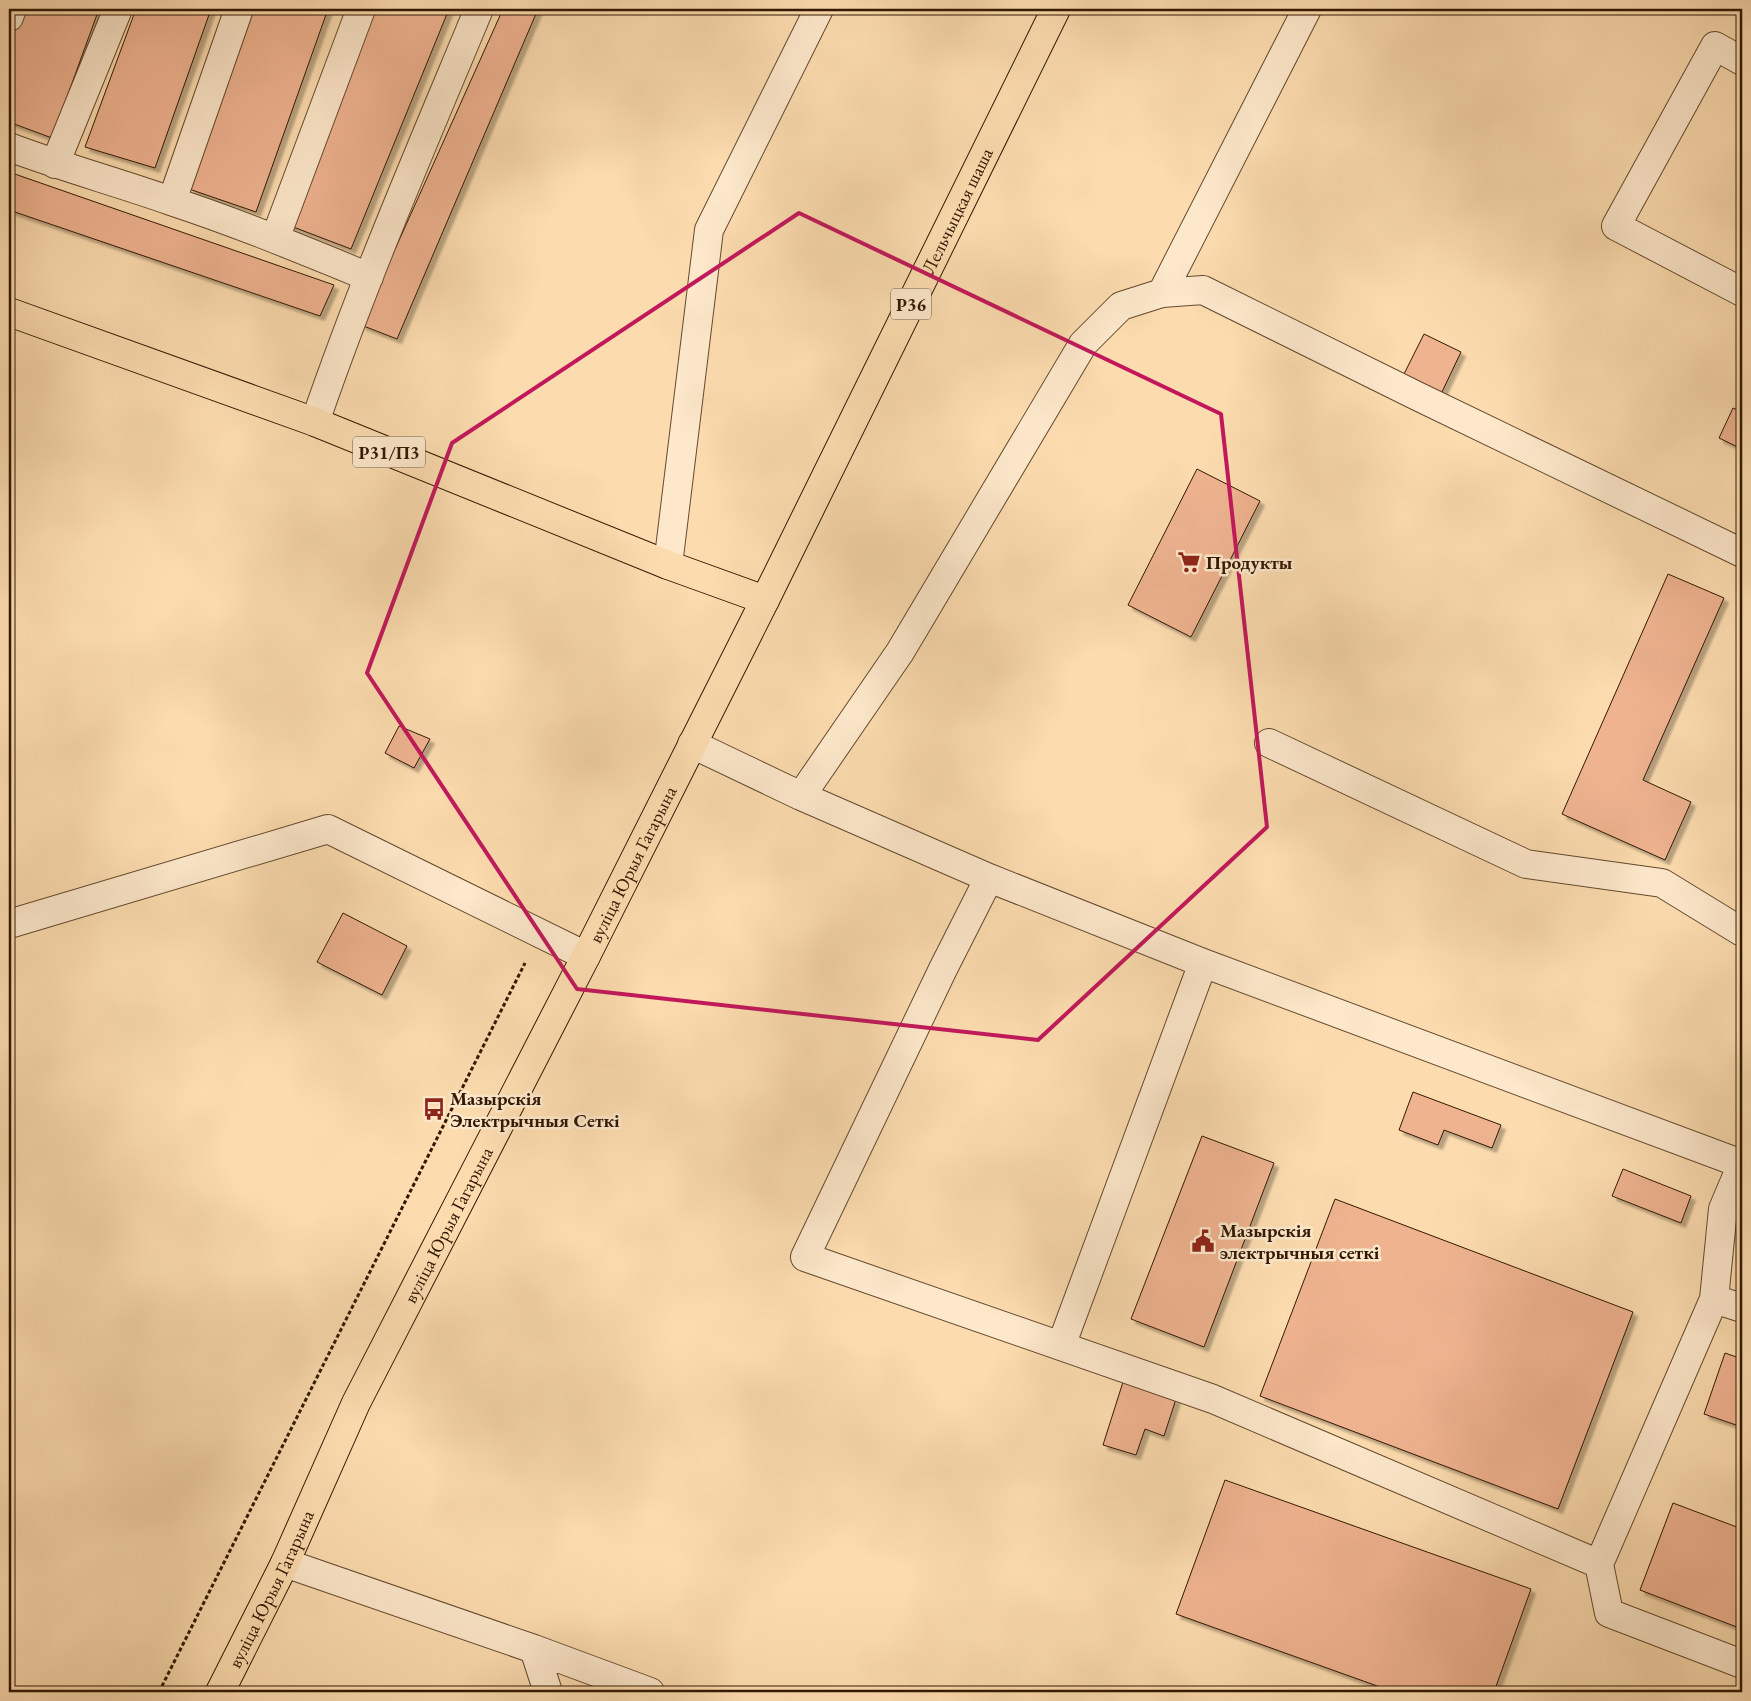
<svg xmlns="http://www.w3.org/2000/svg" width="1751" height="1701" font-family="'EB Garamond',serif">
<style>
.building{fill:#efb390;stroke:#321803;filter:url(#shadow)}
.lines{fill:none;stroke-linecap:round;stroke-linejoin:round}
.minor-casing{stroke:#64492e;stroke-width:30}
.major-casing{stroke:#321803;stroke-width:30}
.path{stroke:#321803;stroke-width:3;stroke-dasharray:4 2.5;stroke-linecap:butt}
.minor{stroke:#fde8cb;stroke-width:28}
.major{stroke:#fcdcaf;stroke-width:28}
.marked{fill:none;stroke:#c2185b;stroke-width:4;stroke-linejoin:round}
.labels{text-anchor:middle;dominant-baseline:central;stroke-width:5;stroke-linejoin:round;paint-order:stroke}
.shield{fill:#fde8cb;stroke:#6f563f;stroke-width:1}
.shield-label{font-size:18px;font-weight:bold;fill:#321803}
.street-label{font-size:19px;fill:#321803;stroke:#fde8cb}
.poi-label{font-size:19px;font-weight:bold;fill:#321803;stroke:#fde8cb;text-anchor:start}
</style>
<defs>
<filter id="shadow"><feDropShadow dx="4.5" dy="4.5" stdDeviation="1" flood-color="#0004"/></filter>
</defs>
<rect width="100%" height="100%" fill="#fcdcaf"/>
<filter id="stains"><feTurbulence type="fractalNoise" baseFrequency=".004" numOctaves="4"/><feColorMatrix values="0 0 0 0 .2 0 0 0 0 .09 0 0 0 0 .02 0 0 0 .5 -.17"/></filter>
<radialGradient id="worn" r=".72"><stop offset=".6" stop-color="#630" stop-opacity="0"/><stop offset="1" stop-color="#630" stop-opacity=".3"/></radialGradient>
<!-- building -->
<path class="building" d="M 22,9 L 99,9 L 52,138 L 9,122 L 9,45 Z
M 136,9 L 211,9 L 155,168 L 85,147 Z
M 254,9 L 328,9 L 256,212 L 189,189 Z
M 374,9 L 449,9 L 351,249 L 288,225 Z
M 503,9 L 538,9 L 397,339 L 361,325 Z
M 9,172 L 334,285 L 320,316 L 9,210 Z
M 1424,334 L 1461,352 L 1441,394 L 1403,376 Z
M 1733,408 L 1742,412 L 1742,449 L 1719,438 Z
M 1197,469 L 1260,501 L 1191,637 L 1128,605 Z
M 1668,574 L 1724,598 L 1643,780 L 1691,802 L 1665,860 L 1562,814 Z
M 399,726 L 430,739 L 414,768 L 385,753 Z
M 343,913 L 407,946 L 382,995 L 317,962 Z
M 1413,1092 L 1501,1125 L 1492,1148 L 1444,1130 L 1438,1145 L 1399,1130 Z
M 1202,1136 L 1274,1163 L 1204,1347 L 1131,1319 Z
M 1623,1169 L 1691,1196 L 1681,1223 L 1612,1196 Z
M 1335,1199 L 1633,1312 L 1558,1509 L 1260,1396 Z
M 1725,1353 L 1742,1359 L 1742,1427 L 1704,1414 Z
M 1123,1382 L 1176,1399 L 1164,1436 L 1145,1429 L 1136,1455 L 1103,1445 Z
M 1225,1480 L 1531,1589 L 1494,1692 L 1394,1692 L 1176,1614 Z
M 1673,1503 L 1742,1529 L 1742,1629 L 1640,1590 Z"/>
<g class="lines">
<defs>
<path id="minor" d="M 9,17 L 12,9
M 1742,61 L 1715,46 L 1616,226 L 1742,292
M 9,147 C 62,167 117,182 171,201 C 238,223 303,250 369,277
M 55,164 L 118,9
M 172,201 L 239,9
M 275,239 L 361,9
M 1162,293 L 1307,9
M 315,422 C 363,282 422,146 479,9
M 668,565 L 709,230 L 819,9
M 1269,743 L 1526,864 L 1662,883 L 1742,932
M 692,744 L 801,796 L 989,878 L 1203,963 L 1742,1164
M 801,796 L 900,652 L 1083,344 L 1121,306 L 1162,293 L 1203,290 L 1417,396 L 1742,553
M 989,878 L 943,969 L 805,1257 L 1213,1399 L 1599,1564 L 1609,1613 L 1742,1664
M 9,924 L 328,829 L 586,956
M 1714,1299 L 1723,1209 L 1742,1164
M 1061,1346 L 1203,963
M 285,1563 L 534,1649 L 650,1692
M 1599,1564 L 1714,1299 L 1742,1308
M 534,1649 L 548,1692"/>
<g id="major">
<path d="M 9,312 L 315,422 L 668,565 L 765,600"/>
<path id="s1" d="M 220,1692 L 285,1563 L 356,1403 L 586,956 L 765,600 L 1056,9"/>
</g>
</defs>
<!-- minor casing -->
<use href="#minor" class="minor-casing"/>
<!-- major casing -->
<use href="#major" class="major-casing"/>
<!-- path -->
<path class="path" d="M 159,1692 L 525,963"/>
<!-- minor -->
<use href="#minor" class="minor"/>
<!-- major -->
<use href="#major" class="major"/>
</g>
<!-- marked area -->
<path class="marked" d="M 799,213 L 1221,414 L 1267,827 L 1038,1040 L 577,989 L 367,673 L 452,443 Z"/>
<!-- icons -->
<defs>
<symbol id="supermarket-bare" viewBox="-9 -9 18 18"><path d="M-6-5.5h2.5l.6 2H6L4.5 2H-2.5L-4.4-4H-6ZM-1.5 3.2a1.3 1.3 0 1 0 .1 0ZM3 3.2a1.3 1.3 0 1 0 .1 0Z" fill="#8f2418" stroke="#fde8cb" stroke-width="2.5" paint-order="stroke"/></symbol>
<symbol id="bus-bare" viewBox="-9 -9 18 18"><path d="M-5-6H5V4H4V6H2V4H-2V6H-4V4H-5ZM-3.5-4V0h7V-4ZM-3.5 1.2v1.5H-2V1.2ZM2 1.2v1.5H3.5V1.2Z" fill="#8f2418" stroke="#fde8cb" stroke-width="2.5" paint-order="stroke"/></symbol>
<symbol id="civic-bare" viewBox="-9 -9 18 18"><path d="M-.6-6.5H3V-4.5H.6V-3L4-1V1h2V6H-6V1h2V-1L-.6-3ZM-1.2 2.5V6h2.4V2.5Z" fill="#8f2418" stroke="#fde8cb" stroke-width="2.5" paint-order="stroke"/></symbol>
</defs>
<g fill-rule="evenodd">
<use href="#supermarket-bare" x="1173" y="546" width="32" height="32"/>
<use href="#bus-bare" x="418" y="1093" width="32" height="32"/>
<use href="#civic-bare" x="1187" y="1225" width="32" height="32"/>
</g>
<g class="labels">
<!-- shield labels -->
<g class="shield">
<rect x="891" y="288.5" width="40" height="31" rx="4"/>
<rect x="353" y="436.5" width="72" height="31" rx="4"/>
</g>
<g class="shield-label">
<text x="911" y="304">Р36</text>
<text x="389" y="452">Р31/П3</text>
</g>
<!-- street labels -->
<g class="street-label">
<text stroke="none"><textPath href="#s1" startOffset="1655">Лельчыцкая шаша</textPath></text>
<text stroke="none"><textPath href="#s1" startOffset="925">вуліца Юрыя Гагарына</textPath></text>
<text stroke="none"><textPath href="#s1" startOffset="520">вуліца Юрыя Гагарына</textPath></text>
<text stroke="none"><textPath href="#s1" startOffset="115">вуліца Юрыя Гагарына</textPath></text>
</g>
<!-- poi labels -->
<g class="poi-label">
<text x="1206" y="562">Продукты</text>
<text x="450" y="1098">Мазырскія<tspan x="450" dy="22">Электрычныя Сеткі</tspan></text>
<text x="1220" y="1230">Мазырскія<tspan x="1220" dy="22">электрычныя сеткі</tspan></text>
</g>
</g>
<!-- margin -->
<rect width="1751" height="1701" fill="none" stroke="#fcdcaf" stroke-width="30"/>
<rect x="10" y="10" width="1731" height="1681" fill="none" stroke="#321803" stroke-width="2.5"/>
<rect x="15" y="15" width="1721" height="1671" fill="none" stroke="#321803"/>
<rect width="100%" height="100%" filter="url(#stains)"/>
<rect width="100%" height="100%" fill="url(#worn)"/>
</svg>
